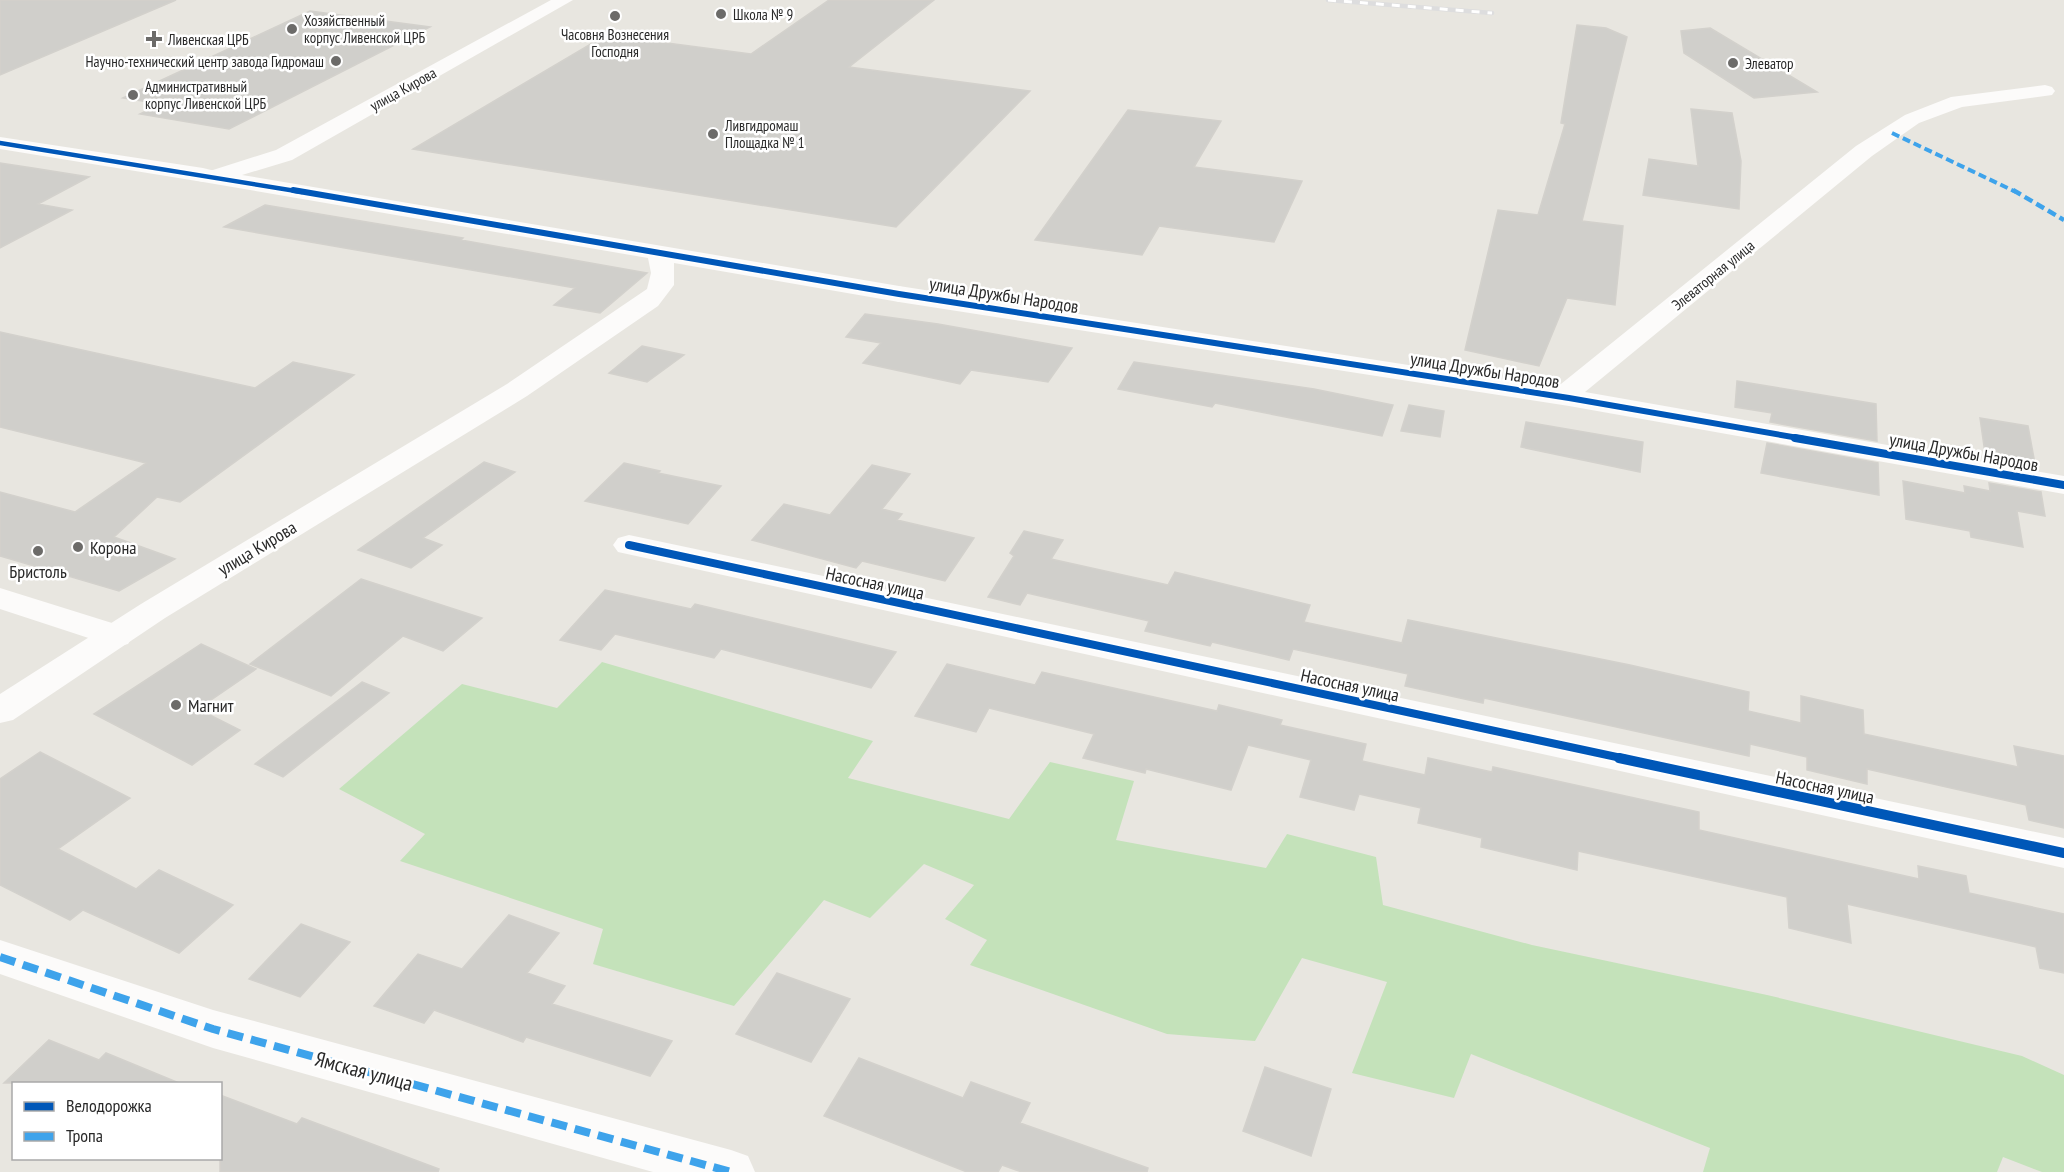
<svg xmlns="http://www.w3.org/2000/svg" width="2064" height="1172" font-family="'PT Sans Narrow',sans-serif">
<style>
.green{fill:#c4e2ba}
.building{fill:#d0cfcb;stroke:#d3d1cc;stroke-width:1.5}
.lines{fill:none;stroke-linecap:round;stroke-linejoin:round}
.street{fill:#fcfbfa;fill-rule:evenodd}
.secondary{fill:#fcfbfa;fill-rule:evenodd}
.rail-casing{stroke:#ddddde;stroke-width:4.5}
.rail{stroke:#fff;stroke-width:3;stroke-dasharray:8;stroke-linecap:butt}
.quiet-far2{stroke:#3ea3eb;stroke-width:4;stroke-dasharray:8 4;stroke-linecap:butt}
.quiet-far1{stroke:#3ea3eb;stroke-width:4.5;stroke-dasharray:9 4.5;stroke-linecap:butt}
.quiet{stroke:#3ea3eb;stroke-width:8;stroke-dasharray:16 8;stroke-linecap:butt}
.cycleway-far3-casing{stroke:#fff;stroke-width:7}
.cycleway-far2-casing{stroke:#fff;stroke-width:9}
.cycleway-far1-casing{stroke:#fff;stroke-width:11}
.cycleway-casing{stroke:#fff;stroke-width:14}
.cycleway-far3{stroke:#0057b8;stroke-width:4.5}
.cycleway-far2{stroke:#0057b8;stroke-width:6}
.cycleway-far1{stroke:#0057b8;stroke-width:8}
.cycleway{stroke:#0057b8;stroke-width:10}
.poi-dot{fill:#6c6b69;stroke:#fff;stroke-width:2}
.labels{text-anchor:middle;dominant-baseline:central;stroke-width:5;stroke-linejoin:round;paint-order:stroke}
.far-poi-label{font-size:15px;fill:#292929;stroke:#fff;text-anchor:start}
.far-street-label{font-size:15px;fill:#292929;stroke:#fff}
.street-label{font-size:18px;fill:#292929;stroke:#fff}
.poi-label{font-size:18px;fill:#292929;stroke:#fff;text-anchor:start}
.near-street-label{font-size:21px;fill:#292929;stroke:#fff}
</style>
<rect width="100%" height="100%" fill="#e8e6e0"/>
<!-- green -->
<path class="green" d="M 602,662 L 873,741 L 848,778 L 1009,819 L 1050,762 L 1134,781 L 1116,840 L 1266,868 L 1287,834 L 1376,857 L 1383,905 L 1532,945 L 1767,995 L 2022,1056 L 2064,1075 L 2064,1172 L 2042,1172 L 2003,1157 L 1997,1172 L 1703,1172 L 1710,1148 L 1471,1054 L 1454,1098 L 1352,1073 L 1387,982 L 1302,958 L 1255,1041 L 1167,1034 L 970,965 L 987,940 L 945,919 L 974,885 L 924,864 L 870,918 L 824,900 L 734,1006 L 593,964 L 603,929 L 400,861 L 425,834 L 339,789 L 462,684 L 557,708 Z"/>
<!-- building -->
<path class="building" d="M 0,0 L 176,0 L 0,75 Z
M 829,0 L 934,0 L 849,67 L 1030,91 L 896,227 L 413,149 L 606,35 L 751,54 Z
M 310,11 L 430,27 L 229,129 L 140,114 L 161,104 L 123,98 Z
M 1577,25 L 1606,28 L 1627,37 L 1582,221 L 1623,226 L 1615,305 L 1567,298 L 1539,366 L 1465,350 L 1498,210 L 1538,215 L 1565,124 L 1561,123 Z
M 1710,28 L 1817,92 L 1754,98 L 1684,53 L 1681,31 Z
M 1691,109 L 1732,113 L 1741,161 L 1739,209 L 1643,195 L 1649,159 L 1698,166 Z
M 1128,110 L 1221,121 L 1194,167 L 1302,181 L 1274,242 L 1159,226 L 1142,255 L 1035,240 Z
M 0,163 L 33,168 L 89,177 L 38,204 L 72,210 L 0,248 Z
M 265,205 L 463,238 L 461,240 L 647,273 L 600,313 L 554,305 L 575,288 L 224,227 Z
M 865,314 L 938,324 L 1072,348 L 1048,382 L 971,370 L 960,384 L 863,363 L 881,343 L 846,337 Z
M 0,332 L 255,388 L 293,362 L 354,375 L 180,502 L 157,497 L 114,537 L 175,559 L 119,591 L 0,556 L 0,492 L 75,512 L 146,463 L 0,427 Z
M 642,346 L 684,355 L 647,382 L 609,373 Z
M 1134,362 L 1314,389 L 1393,405 L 1382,436 L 1215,403 L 1212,407 L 1118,389 Z
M 1737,381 L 1876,404 L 1877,441 L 1770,422 L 1772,413 L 1735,407 Z
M 1409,405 L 1444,411 L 1440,437 L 1401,431 Z
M 1980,418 L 2028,426 L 2036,469 L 1986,460 Z
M 1526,422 L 1643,442 L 1640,472 L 1521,447 Z
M 1767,443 L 1878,463 L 1879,495 L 1761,473 Z
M 484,462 L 515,472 L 423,538 L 442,545 L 411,568 L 358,550 Z
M 624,463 L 660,471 L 658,473 L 721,486 L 688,524 L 585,501 Z
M 872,465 L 910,474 L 882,509 L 902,514 L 897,520 L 974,538 L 945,581 L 862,561 L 856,568 L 752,540 L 784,504 L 830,515 Z
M 1903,481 L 1965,493 L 1964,486 L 1990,491 L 1989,483 L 2041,492 L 2045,516 L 2017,511 L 2023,547 L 1971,537 L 1970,531 L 1906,519 Z
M 1024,531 L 1063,540 L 1051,559 L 1168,585 L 1175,572 L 1310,605 L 1304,622 L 1402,643 L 1408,620 L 1630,665 L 1749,692 L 1748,711 L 1801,723 L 1801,696 L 1863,710 L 1864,734 L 2018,767 L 2014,746 L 2064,756 L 2064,828 L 2029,820 L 2026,805 L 1867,769 L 1867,784 L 1807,770 L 1807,757 L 1750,744 L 1749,756 L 1484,698 L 1483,703 L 1405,686 L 1408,674 L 1293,649 L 1289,660 L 1212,642 L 1210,646 L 1145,631 L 1149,621 L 1027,593 L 1020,605 L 988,597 L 1014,556 L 1010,553 Z
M 361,579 L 482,618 L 443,651 L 403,636 L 331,696 L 250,664 Z
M 605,590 L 691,609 L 695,604 L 896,652 L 871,688 L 721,649 L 714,658 L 615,634 L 601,650 L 560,640 Z
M 201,644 L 256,669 L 198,709 L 240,730 L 192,765 L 94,714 Z
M 947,664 L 1035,685 L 1042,672 L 1217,711 L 1219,705 L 1282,720 L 1280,725 L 1366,744 L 1362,761 L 1425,775 L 1428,758 L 1492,772 L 1493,767 L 1699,812 L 1699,830 L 1919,879 L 1918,866 L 1966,876 L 1969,893 L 2064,914 L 2064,973 L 2040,968 L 2036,947 L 1847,904 L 1851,943 L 1789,928 L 1787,897 L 1578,851 L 1577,870 L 1481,847 L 1482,838 L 1418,823 L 1421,808 L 1359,794 L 1354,810 L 1300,797 L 1311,760 L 1248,745 L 1231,790 L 1146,769 L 1145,773 L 1083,758 L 1094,734 L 989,708 L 976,732 L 915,716 Z
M 362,682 L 389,693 L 283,777 L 255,764 Z
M 40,752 L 130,798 L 58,849 L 136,889 L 159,870 L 233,905 L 179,953 L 83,910 L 70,920 L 0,885 L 0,779 Z
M 509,915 L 559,933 L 527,973 L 565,986 L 552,1004 L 672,1041 L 650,1076 L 526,1037 L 523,1042 L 434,1010 L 424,1023 L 374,1006 L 418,954 L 462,969 Z
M 301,924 L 350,942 L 300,997 L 249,979 Z
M 777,973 L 850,999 L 811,1062 L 736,1034 Z
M 49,1040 L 99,1060 L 106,1053 L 179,1083 L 4,1083 Z
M 859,1058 L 963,1098 L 971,1082 L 1030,1103 L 1020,1123 L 1148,1168 L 1147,1172 L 1022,1172 L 1002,1165 L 998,1172 L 967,1172 L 824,1116 Z
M 1265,1067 L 1331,1089 L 1311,1156 L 1243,1131 Z
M 220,1095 L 297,1124 L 302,1118 L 439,1169 L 438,1172 L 220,1172 Z"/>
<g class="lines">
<!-- street -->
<path class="street" d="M 2045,85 L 2052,87 L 2055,91 L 2052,95 L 1962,107 L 1919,123 L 1872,156 L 1585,392 L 2064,476 L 2064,494 L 1569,406 L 899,302 L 890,299 L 886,294 L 890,289 L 899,286 L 1556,388 L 1856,146 L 1905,115 L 1951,97 Z
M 0,137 L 203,168 L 211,170 L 214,175 L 211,180 L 203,182 L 0,149 Z
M 629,535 L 2064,838 L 2064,868 L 618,552 L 613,545 L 618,538 Z
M 0,588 L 128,628 L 133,636 L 128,644 L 116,647 L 0,609 Z
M 0,940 L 213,1010 L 731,1150 L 748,1156 L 755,1172 L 653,1172 L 213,1048 L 0,974 Z"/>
<!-- secondary -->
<path class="secondary" d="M 551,0 L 573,0 L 292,160 L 242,175 L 899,286 L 908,289 L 912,294 L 908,299 L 899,302 L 674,263 L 674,285 L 658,306 L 527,396 L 165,618 L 13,720 L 0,723 L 0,694 L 141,604 L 507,384 L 647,289 L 651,273 L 648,258 L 203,182 L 195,180 L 192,175 L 195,170 L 213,170 L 276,150 Z"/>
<defs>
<path id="rail" d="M 1328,0 L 1492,13"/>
</defs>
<!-- rail casing -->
<use href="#rail" class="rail-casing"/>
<!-- rail -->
<use href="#rail" class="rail"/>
<!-- quiet-far2 -->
<path class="quiet-far2" d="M 1892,133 L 2016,192"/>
<!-- quiet-far1 -->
<path class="quiet-far1" d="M 2013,190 L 2064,220"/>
<!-- quiet -->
<path class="quiet" d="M 0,957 L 213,1029 L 731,1172"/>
<defs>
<path id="cycleway-far3" d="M 0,143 L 302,192"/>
<path id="cycleway-far2" d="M 293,190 L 899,294 L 1569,398 L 1804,439"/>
<path id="cycleway-far1" d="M 1795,438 L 2064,485
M 629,545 L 1626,759"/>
<path id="cycleway" d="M 1619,758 L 2064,853"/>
</defs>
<!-- cycleway-far3 casing -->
<use href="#cycleway-far3" class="cycleway-far3-casing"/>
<!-- cycleway-far2 casing -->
<use href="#cycleway-far2" class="cycleway-far2-casing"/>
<!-- cycleway-far1 casing -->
<use href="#cycleway-far1" class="cycleway-far1-casing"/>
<!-- cycleway casing -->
<use href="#cycleway" class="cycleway-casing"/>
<!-- cycleway-far3 -->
<use href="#cycleway-far3" class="cycleway-far3"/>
<!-- cycleway-far2 -->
<use href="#cycleway-far2" class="cycleway-far2"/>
<!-- cycleway-far1 -->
<use href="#cycleway-far1" class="cycleway-far1"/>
<!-- cycleway -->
<use href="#cycleway" class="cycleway"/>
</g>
<!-- markers -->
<g class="poi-dot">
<circle cx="721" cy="14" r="6"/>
<circle cx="615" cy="16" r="6"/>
<circle cx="292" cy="29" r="6"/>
<path d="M151 30h6v6h6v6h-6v6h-6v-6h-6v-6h6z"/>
<circle cx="336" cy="61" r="6"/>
<circle cx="1733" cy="63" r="6"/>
<circle cx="133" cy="95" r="6"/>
<circle cx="713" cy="134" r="6"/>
<circle cx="78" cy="547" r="6"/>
<circle cx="38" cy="551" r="6"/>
<circle cx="176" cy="705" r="6"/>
</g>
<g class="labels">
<!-- far-poi labels -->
<g class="far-poi-label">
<text x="733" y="14">Школа № 9</text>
<text x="304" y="20">Хозяйственный<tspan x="304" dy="17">корпус Ливенской ЦРБ</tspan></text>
<text x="615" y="34" text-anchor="middle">Часовня Вознесения<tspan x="615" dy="17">Господня</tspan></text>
<text x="168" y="39">Ливенская ЦРБ</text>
<text x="324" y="61" text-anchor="end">Научно-технический центр завода Гидромаш</text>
<text x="1745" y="63">Элеватор</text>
<text x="145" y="86">Административный<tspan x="145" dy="17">корпус Ливенской ЦРБ</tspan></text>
<text x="725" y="125">Ливгидромаш<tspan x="725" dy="17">Площадка № 1</tspan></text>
</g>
<!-- far-street labels -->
<g class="far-street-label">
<text transform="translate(403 89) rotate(-29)">улица Кирова</text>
<text transform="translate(1713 275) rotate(-39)">Элеваторная улица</text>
</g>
<!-- street labels -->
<g class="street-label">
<text transform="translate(1004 295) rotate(9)">улица Дружбы Народов</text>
<text transform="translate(1485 370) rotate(9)">улица Дружбы Народов</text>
<text transform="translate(1964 452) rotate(10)">улица Дружбы Народов</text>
<text transform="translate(257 548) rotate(-31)">улица Кирова</text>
<text transform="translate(875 583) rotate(12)">Насосная улица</text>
<text transform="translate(1350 685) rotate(12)">Насосная улица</text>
<text transform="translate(1825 787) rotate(12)">Насосная улица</text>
</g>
<!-- poi labels -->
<g class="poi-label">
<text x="90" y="547">Корона</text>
<text x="38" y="571" text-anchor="middle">Бристоль</text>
<text x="188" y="705">Магнит</text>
</g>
<!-- near-street labels -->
<g class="near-street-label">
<text transform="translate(364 1071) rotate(15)">Ямская улица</text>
</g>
</g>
<!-- legend -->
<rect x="12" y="1082" width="210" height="78" fill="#ffffff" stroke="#a9a9a9" stroke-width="1.5"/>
<rect x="24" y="1102" width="30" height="9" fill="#0057b8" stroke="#a9a9a9" stroke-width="1.5"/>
<text x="66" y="1112" font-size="18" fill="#292929">Велодорожка</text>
<rect x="24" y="1132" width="30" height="9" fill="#3ea3eb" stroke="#a9a9a9" stroke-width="1.5"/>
<text x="66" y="1142" font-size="18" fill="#292929">Тропа</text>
</svg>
